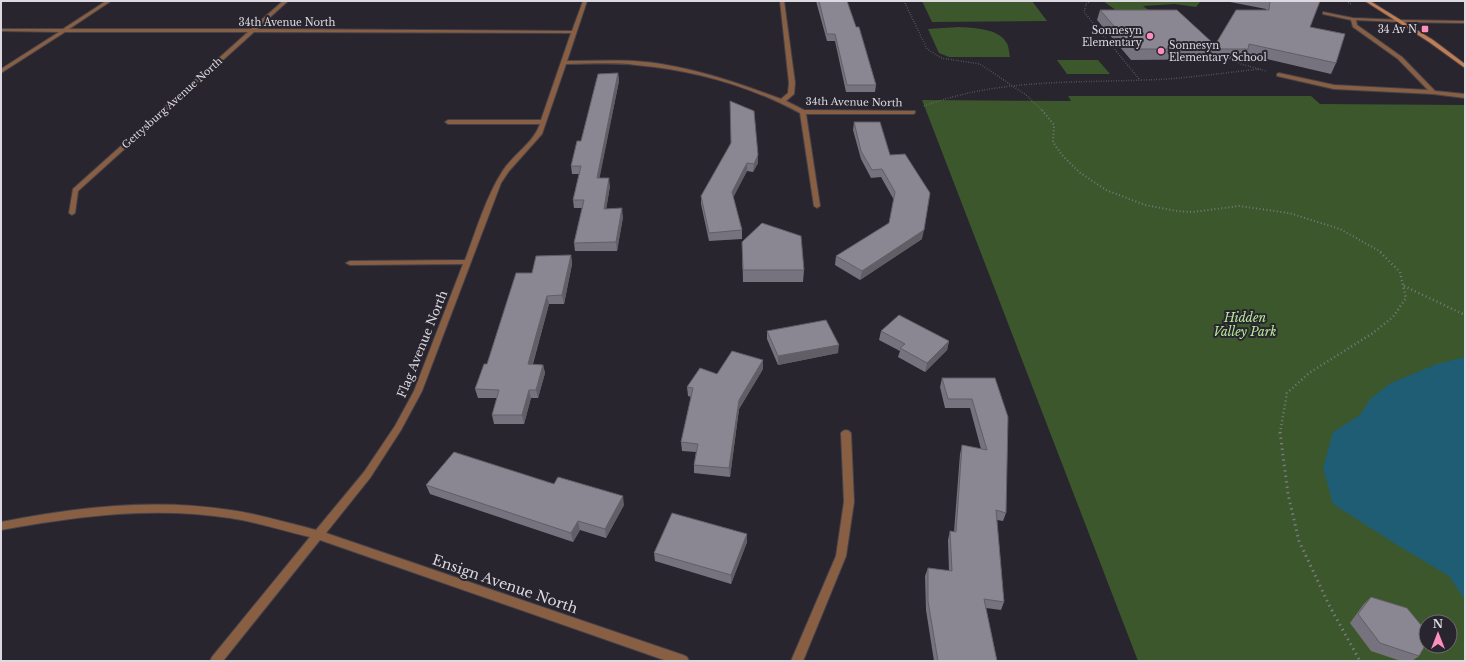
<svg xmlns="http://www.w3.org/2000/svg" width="1466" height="662" font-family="'Libre Baskerville',serif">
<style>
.green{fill:#3c572b;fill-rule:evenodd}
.water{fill:#1f5d74}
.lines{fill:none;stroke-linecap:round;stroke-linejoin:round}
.lane-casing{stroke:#45424b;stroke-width:2}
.street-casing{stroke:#45424b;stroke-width:2}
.secondary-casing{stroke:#45424b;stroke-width:2}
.path-far3{stroke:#7b7880;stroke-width:1.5;stroke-dasharray:0.5 2;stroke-linecap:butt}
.path-far2{stroke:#7b7880;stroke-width:2;stroke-dasharray:1 2.5;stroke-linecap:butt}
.path-far1{stroke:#7b7880;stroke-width:2.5;stroke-dasharray:1 3;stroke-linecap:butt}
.path{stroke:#7b7880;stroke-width:3;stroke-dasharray:1.5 4;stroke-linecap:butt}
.lane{fill:#895f44;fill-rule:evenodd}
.street{fill:#895f44;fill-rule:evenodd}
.secondary{fill:#c07d52;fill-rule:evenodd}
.wall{fill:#77737e}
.shaded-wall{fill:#615e66}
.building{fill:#8a8692;stroke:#615e66}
.poi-dot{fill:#fe8ebe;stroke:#28252f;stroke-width:1.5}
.labels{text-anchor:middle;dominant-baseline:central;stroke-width:4;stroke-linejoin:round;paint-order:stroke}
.far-street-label{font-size:10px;fill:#dcdae0;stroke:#28252f}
.far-poi-label{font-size:10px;fill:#dcdae0;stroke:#28252f;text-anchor:end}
.park-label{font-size:12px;font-style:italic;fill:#b8eb99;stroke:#28252f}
.street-label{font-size:12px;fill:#dcdae0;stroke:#28252f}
.near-street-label{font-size:14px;fill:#dcdae0;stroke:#28252f}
</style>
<rect width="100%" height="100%" fill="#28252f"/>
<!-- green -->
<path class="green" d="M 922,1 L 1032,1 L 1047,21 L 932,22 Z
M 1103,1 L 1201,1 L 1196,7 L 1175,4 L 1143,6 L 1150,11 L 1120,13 Z
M 959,27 C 972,28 998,28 1006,42 C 1009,46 1009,52 1010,57 L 949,57 L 939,53 L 928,29 Z
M 1057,60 L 1098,60 L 1110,74 L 1067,74 Z
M 1068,96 L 1311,96 L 1320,104 L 1465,105 L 1465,661 L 1138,661 L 922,100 L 1071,101 ZM 1426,622 L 1450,622 L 1450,646 L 1426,646 Z"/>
<!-- water -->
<path class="water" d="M 1465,357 L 1465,600 L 1449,576 L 1402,548 L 1333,504 L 1323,468 L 1333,432 L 1360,415 L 1371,398 L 1391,383 L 1437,364 Z"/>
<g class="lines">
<defs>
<path id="lane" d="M 1323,12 L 1353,18 L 1402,20 L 1402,22 L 1400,22 L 1356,20 L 1357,25 L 1402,57 L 1435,91 L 1465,94 L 1465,98 L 1433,94 L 1334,89 L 1277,76 L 1277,74 L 1279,73 L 1334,85 L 1428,90 L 1398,59 L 1353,27 L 1351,20 L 1323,14 Z"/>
<path id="street" d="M 106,1 L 111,1 L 69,29 L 251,29 L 283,1 L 288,1 L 257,29 L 572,31 L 583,1 L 587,1 L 567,61 C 589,61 612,60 634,61 C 683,64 736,82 781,99 L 788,93 L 789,83 L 780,1 L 784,1 L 795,83 L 794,94 L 786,101 L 804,110 L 915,111 L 915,113 L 913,114 L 806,114 L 820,206 L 817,208 L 814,206 L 800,113 C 750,86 693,70 636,65 C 613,62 589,64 566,64 L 542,134 L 509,171 L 501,183 L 422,391 L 401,430 L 370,478 L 326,533 L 683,655 L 687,657 L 689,661 L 667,661 L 320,540 L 223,661 L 210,661 L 212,657 L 310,537 C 284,531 257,522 230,518 C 153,506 77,516 1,530 L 1,522 C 77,507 153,498 230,510 C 259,514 288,523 316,530 L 364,472 L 395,426 L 414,391 L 463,264 L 350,265 L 346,263 L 350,261 L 465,260 C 476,231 486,197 502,172 C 513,154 533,144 540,124 L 448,124 L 445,122 L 448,120 L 541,120 L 571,33 L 254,32 L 78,191 L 75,213 L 72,215 L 69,213 L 73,189 L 248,32 L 65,32 L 1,73 L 1,69 L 59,32 L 1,31 L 1,29 L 63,29 Z
M 1398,20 L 1465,21 L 1465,23 L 1400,22 L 1398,22 Z
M 846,430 L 849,431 L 851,433 L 854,502 L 846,556 L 803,661 L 791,661 L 836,556 L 844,502 L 841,433 L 843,431 Z"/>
<path id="secondary" d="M 1365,1 L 1370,1 L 1433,40 L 1465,64 L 1465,68 L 1429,42 Z"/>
</defs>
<!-- lane casing -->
<use href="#lane" class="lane-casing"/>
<!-- street casing -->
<use href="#street" class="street-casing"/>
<!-- secondary casing -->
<use href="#secondary" class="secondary-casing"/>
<!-- path-far3 -->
<path class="path-far3" d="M 904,1 L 927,49 L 941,58 L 980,64 L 1026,95 L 1043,111
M 1091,1 L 1086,4 L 1084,12 L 1140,80
M 1346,1 L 1351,4
M 1239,58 L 1238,62 L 1241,64 L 1266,71
M 924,106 C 998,79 1068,83 1145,80 C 1184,79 1222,73 1260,69"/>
<!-- path-far2 -->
<path class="path-far2" d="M 1042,110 L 1054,125 L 1053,142 L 1062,155 L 1079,172 L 1106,190 L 1145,205 L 1177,211 L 1193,212 L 1239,206 L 1289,213 L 1340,229 L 1381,252"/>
<!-- path-far1 -->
<path class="path-far1" d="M 1404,286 L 1465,315
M 1280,433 L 1287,393 L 1309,373 L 1373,333 L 1393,317 L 1406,298 L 1400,272 L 1379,251"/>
<!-- path -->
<path class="path" d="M 1280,432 L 1288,494 L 1299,541 L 1329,605 L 1360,661"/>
<!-- lane -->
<use href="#lane" class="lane"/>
<!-- street -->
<use href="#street" class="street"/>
<!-- secondary -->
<use href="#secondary" class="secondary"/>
</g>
<!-- wall -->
<path class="wall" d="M 816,1 L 847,1 L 876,85 L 875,92 L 846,92 L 835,41 L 827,41 Z
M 1225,1 L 1320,1 L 1310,27 L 1336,63 L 1331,74 L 1245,54 L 1243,59 L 1131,60 L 1097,20 L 1100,10 L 1215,45 L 1266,10 L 1266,9 Z
M 618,73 L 619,81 L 599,178 L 610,186 L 606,209 L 623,217 L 617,251 L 575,251 L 574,243 L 582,208 L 574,208 L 573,200 L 579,174 L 572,174 L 571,166 L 581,141 Z
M 854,122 L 890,155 L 922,239 L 860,280 L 835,265 L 836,256 L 889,223 L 894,200 L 881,177 L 871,178 L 861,159 L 853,130 Z
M 758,155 L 758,163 L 753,172 L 747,171 L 733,197 L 742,230 L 742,239 L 709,241 L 701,204 L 701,196 Z
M 742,242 L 804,270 L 803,282 L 743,282 Z
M 571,255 L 572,264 L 564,304 L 549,304 L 533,364 L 543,365 L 545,373 L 538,398 L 531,398 L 524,424 L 494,424 L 492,415 L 497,398 L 478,398 L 475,389 L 532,273 Z
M 767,331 L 838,353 L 778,365 L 767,339 Z
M 881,331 L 949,341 L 947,350 L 925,372 L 898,357 L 900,351 L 879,340 Z
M 763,369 L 739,409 L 730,477 L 694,473 L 694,465 L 696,452 L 682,451 L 681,442 L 691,397 L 688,396 L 687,387 L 717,374 Z
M 942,378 L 995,378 L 1006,513 L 1003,521 L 997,520 L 1004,602 L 1001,610 L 986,608 L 997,661 L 934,661 L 926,610 L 925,576 L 928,568 L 949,571 L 948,540 L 950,531 L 954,532 L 960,454 L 962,445 L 981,449 L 970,408 L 945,408 L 940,387 Z
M 554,484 L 624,505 L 606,538 L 580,530 L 573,542 L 430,494 L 426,485 Z
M 747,542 L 731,584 L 655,561 L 654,553 Z
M 1371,597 L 1419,656 L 1412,661 L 1401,661 L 1371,651 L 1350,623 L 1363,605 Z"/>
<!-- shaded-wall -->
<path class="shaded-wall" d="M 618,73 L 619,81 L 598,186 L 597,178 Z
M 758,155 L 758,163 L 753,172 L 754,164 Z
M 747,163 L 747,171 L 732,200 L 732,192 Z
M 609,178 L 610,186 L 605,217 L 604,209 Z
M 622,208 L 623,217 L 617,251 L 616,242 Z
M 924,230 L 922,239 L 860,280 L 862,271 Z
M 571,255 L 572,264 L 564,304 L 562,295 Z
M 547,296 L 549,304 L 530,373 L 528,364 Z
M 949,341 L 947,350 L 925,372 L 927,363 Z
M 839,345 L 838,353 L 778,365 L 778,356 Z
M 763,360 L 763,369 L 739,409 L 730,477 L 729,468 L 739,400 Z
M 543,365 L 545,373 L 538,398 L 536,390 Z
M 529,390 L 531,398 L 524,424 L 522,415 Z
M 623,496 L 624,505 L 606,538 L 605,529 Z
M 578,521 L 580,530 L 573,542 L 571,533 Z
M 747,534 L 747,542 L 731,584 L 731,575 Z"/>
<!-- building -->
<path class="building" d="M 819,1 L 847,1 L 856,27 L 859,27 L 876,85 L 847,85 L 835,34 L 827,34 Z
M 1270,1 L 1320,1 L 1310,27 L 1345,34 L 1336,63 L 1249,44 L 1248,49 L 1134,49 L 1100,10 L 1177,10 L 1215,45 L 1236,10 L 1269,10 Z
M 618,73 L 597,178 L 609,178 L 604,209 L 622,208 L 616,242 L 574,243 L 584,200 L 573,200 L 581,166 L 571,166 L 577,141 L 581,141 L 598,74 Z
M 730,101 L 754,111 L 758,155 L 754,164 L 747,163 L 732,192 L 742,230 L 709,233 L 701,196 L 731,143 Z
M 854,122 L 880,122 L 890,155 L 905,154 L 930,193 L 924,230 L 862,271 L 836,256 L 889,223 L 895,192 L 882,169 L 872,170 L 861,151 Z
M 762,223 L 801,236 L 804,270 L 743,270 L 742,242 Z
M 571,255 L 562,295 L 547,296 L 528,364 L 543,365 L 536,390 L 529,390 L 522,415 L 492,415 L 499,390 L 475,389 L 484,364 L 487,364 L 516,273 L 532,273 L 536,256 Z
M 899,315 L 949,341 L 927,363 L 900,348 L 905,344 L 881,331 Z
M 826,320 L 839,345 L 778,356 L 767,331 Z
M 732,351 L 763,360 L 739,400 L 729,468 L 694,465 L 698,444 L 681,442 L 693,388 L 687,387 L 700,368 L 717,374 Z
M 942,378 L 995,378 L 1008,417 L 1006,513 L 996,510 L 1004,602 L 984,599 L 997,661 L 938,661 L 928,601 L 928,568 L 952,571 L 950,531 L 956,532 L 962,445 L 987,450 L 972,399 L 948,399 Z
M 454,452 L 554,484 L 558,477 L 623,496 L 605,529 L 578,521 L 571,533 L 426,485 Z
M 672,513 L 747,534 L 731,575 L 654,553 Z
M 1371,597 L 1407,608 L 1426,631 L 1426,644 L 1419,656 L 1380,643 L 1358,614 Z"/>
<!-- markers -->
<g class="poi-dot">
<rect x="1421" y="25" width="8" height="8" rx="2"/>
<circle cx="1150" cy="36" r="4"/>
<circle cx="1161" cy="51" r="4"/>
</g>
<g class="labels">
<!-- far-street labels -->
<g class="far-street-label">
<text x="287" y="22">34th Avenue North</text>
<text transform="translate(854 102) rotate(1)">34th Avenue North</text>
<text transform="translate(172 103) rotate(-42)">Gettysburg Avenue North</text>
</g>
<!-- far-poi labels -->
<g class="far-poi-label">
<text x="1417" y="29">34 Av N</text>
<text x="1142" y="30">Sonnesyn<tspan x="1142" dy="12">Elementary</tspan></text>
<text x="1169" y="45" text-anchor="start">Sonnesyn<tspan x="1169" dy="12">Elementary School</tspan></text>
</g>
<!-- park labels -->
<g class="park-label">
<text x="1245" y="317">Hidden<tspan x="1245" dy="14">Valley Park</tspan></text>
</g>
<!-- street labels -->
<g class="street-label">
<text transform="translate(422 344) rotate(-68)">Flag Avenue North</text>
</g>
<!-- near-street labels -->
<g class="near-street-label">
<text transform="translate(505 584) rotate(19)">Ensign Avenue North</text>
</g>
</g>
<!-- border -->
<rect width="1466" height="662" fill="none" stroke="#dcdae0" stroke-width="4"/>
<!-- north arrow -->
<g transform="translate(1438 634)"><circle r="19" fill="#28252f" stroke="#706d76"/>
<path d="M0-3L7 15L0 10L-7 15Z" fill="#fe8ebe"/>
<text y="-6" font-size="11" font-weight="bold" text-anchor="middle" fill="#dcdae0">N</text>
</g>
</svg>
